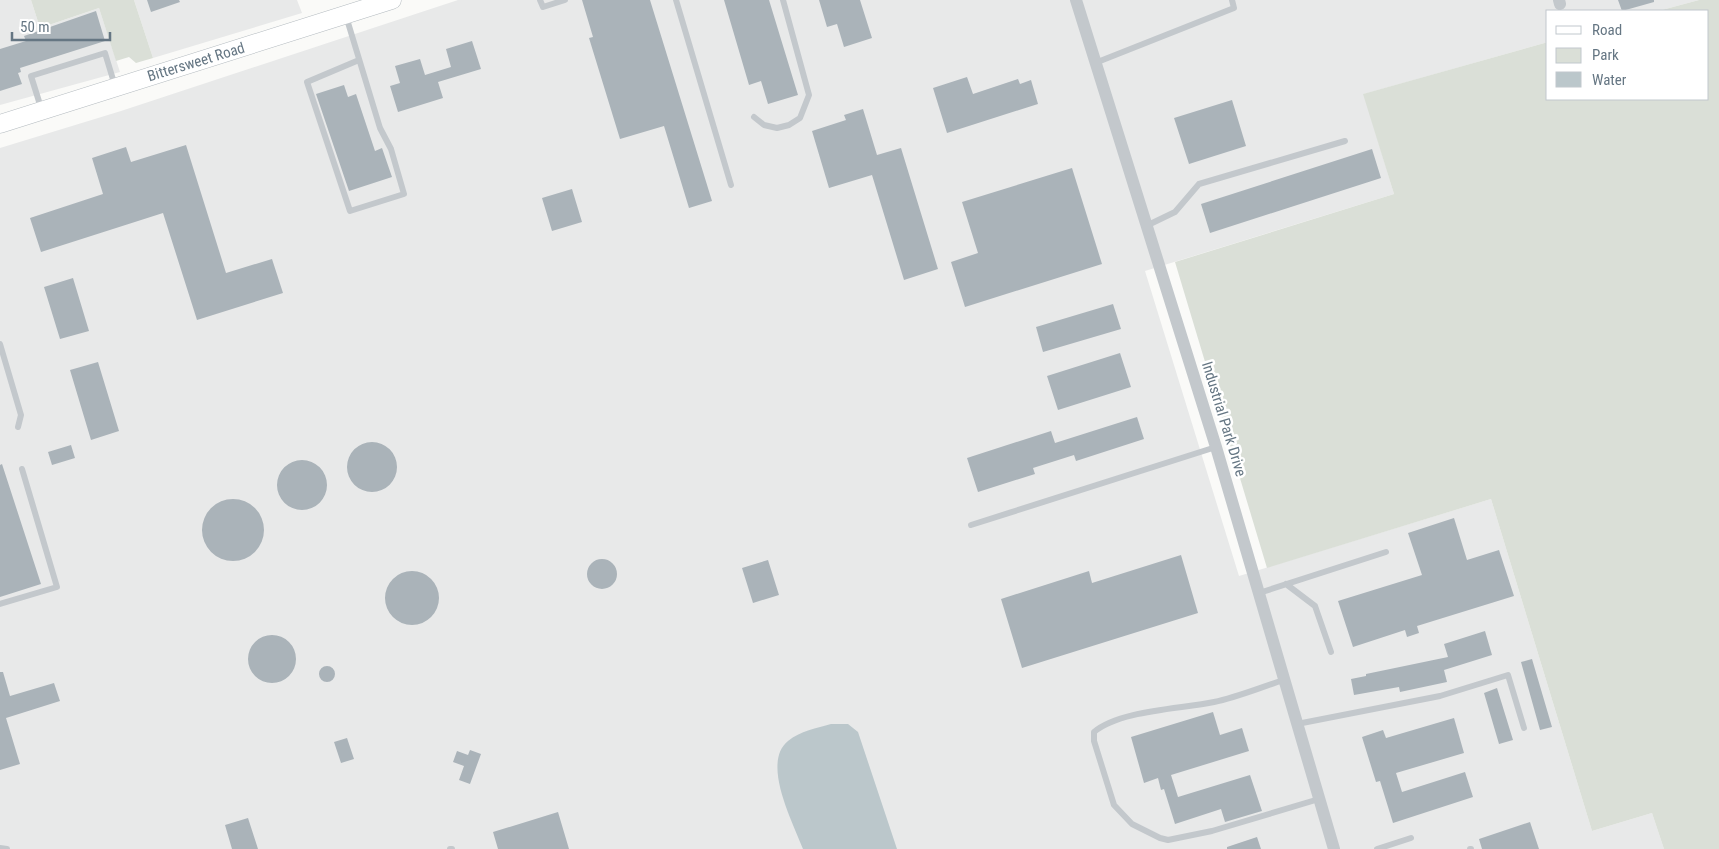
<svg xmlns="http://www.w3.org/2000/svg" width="1719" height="849" font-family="'Roboto Condensed',sans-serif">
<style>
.built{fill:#e8e9e9}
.green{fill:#dadfd7}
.water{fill:#bbc7cb}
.building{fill:#aab3b9}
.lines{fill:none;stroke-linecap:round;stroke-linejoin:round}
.secondary-casing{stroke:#b3babf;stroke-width:19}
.lane{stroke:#c3c8cc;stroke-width:6}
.street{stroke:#c3c8cc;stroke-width:12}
.secondary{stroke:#fff;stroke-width:18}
.labels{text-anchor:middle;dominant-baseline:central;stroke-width:5;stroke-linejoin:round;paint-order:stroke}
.street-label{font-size:15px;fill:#657683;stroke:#fff}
</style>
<rect width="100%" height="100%" fill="#fafaf8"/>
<!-- built -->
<path class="built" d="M 0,0 L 31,0 L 40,28 L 99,8 L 120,72 L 0,105 Z
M 134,0 L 297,0 L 302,13 L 153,58 Z
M 458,0 L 1699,0 L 1658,11 L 1548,11 L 1548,42 L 1364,94 L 1394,194 L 1145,271 L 1239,576 L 1491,499 L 1592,831 L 1652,813 L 1664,849 L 0,849 L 0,148 L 121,111 Z"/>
<!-- green -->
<path class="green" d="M 31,0 L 134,0 L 153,58 L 136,63 L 129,57 L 116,61 L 99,8 L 40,28 Z
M 1699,0 L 1719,0 L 1719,849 L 1664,849 L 1652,813 L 1592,831 L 1491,499 L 1267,568 L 1175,262 L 1394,194 L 1363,94 L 1548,42 L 1548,99 L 1708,99 L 1708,11 L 1658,11 Z"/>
<!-- water -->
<path class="water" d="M 831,724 L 848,724 L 858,732 L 897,849 L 803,849 C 793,822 761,763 788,741 C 800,731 817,728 831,724 Z"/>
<!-- building -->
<path class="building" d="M 147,0 L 179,0 L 180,2 L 151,12 Z
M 582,0 L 650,0 L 712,201 L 689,208 L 664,126 L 620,139 L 589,38 L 593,37 Z
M 724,0 L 769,0 L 798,95 L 768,104 L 761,81 L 749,85 Z
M 819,0 L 860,0 L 872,38 L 844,47 L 837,24 L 827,27 Z
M 1618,0 L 1654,0 L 1654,2 L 1622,11 Z
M 96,11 L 105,41 L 20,68 L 21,72 L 18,73 L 22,84 L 0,91 L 0,49 L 26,41 L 24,36 Z
M 472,41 L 481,69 L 438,82 L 443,98 L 398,112 L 390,86 L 400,83 L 395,66 L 420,59 L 425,75 L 451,67 L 446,49 Z
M 967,77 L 973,94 L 1018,79 L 1020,84 L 1031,80 L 1038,104 L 947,133 L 933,88 Z
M 344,85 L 348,97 L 356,94 L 375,151 L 382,148 L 392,177 L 349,191 L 316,94 Z
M 1232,100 L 1246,146 L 1189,164 L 1174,118 Z
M 863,109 L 877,155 L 901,148 L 938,269 L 904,280 L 872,175 L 829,188 L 812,131 L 846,120 L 844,115 Z
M 186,145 L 226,273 L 272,259 L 283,293 L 197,320 L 163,213 L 41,252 L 30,218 L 103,194 L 92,158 L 126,147 L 131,162 Z
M 1372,149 L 1381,178 L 1210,233 L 1201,204 Z
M 1072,168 L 1102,264 L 965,307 L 951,262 L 978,253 L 962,202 Z
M 572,189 L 582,222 L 552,231 L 542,198 Z
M 73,278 L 89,331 L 60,339 L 44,287 Z
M 1113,304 L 1121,329 L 1043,352 L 1036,327 Z
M 1120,353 L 1131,387 L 1058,410 L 1047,376 Z
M 98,362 L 119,431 L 91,440 L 70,370 Z
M 1137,417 L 1144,439 L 1076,461 L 1074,455 L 1033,468 L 1035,474 L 978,492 L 967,458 L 1051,431 L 1055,443 Z
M347 467a25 25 0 1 1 50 0a25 25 0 1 1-50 0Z
M 71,445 L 75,458 L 52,465 L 48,452 Z
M277 485a25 25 0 1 1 50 0a25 25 0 1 1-50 0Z
M 2,464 L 41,584 L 0,597 L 0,465 Z
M202 530a31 31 0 1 1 62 0a31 31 0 1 1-62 0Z
M 1454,518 L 1467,560 L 1499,550 L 1514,596 L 1417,626 L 1419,633 L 1407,637 L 1405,630 L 1353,647 L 1338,601 L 1422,575 L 1408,533 Z
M 1181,555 L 1198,613 L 1022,668 L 1001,599 L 1089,571 L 1092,583 Z
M587 574a15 15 0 1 1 30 0a15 15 0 1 1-30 0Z
M 768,560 L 779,595 L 753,603 L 742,568 Z
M385 598a27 27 0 1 1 54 0a27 27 0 1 1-54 0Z
M 1485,631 L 1492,655 L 1444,670 L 1447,682 L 1400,692 L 1399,687 L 1354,695 L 1351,679 L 1366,676 L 1366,674 L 1448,657 L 1444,644 Z
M248 659a24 24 0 1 1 48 0a24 24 0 1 1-48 0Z
M 1532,659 L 1552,727 L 1540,730 L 1521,662 Z
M319 674a8 8 0 1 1 16 0a8 8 0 1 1-16 0Z
M 0,672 L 3,672 L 10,696 L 54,683 L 60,701 L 6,718 L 20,764 L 0,770 Z
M 1497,688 L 1513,740 L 1499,744 L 1484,693 Z
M 1213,712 L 1220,735 L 1242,728 L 1249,751 L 1171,775 L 1178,797 L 1250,775 L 1262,811 L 1225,822 L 1221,809 L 1175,824 L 1164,789 L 1161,790 L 1158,778 L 1144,783 L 1131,737 Z
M 1454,718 L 1464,753 L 1396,773 L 1402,792 L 1465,772 L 1473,797 L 1393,823 L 1380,781 L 1376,782 L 1362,737 L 1383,730 L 1386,738 Z
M 347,738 L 354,759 L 341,763 L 334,742 Z
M 470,750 L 481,754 L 470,784 L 459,780 L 464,766 L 453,762 L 457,751 L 468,755 Z
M 558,812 L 569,849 L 498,849 L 493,832 Z
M 248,818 L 258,849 L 232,849 L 225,825 Z
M 1530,822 L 1539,849 L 1482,849 L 1479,839 Z
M 1257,837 L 1261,849 L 1227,849 L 1227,847 Z"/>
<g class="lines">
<defs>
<path id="secondary" d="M 0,124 L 392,0"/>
</defs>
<!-- secondary casing -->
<use href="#secondary" class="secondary-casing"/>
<!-- lane -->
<path class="lane" d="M 540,0 L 543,7 L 565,0
M 676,0 L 731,185
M 346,16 L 380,128 L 391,149 L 404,194 L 350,211 L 307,82 L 359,60
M 1095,63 L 1234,8 L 1232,0
M 42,111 L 31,76 L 105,53 L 115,86
M 754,117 L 764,125 L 777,128 L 789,125 L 800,118 L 809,95 L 783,0
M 1146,226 L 1175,212 L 1199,184 L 1345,141
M 0,344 L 21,415 L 18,427
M 971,525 L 1216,447
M 1286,584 L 1315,606 L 1331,652
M 1259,593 L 1386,552
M 0,604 L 57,587 L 22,469
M 1284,680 C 1261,687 1238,697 1214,702 C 1182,709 1120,710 1094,732 L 1094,741 L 1114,805 L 1132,824 L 1160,838 L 1168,840 L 1212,831 L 1319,799
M 1297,724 L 1440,696 L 1508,675 L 1524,728
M 0,848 L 7,849
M 450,849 L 452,849
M 1377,849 L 1411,838
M 1470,849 L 1471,849"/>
<!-- street -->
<path class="street" d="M 1076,0 L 1216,447 L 1334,849
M 1559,0 L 1560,4"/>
<!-- secondary -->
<use href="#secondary" class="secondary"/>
</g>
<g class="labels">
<!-- street labels -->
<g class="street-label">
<text transform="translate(196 62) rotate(-17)">Bittersweet Road</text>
<text transform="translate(1224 419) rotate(73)">Industrial Park Drive</text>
</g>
</g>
<!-- legend -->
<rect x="1546" y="10" width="162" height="90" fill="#ffffff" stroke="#c1c8cd"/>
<rect x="1556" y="26" width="25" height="8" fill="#ffffff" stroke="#c1c8cd"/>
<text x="1592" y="35" font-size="15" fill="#657683">Road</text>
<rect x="1556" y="48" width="25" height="15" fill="#dadfd7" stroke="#c1c8cd"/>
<text x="1592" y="60" font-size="15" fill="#657683">Park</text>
<rect x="1556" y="72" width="25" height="15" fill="#bbc7cb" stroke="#c1c8cd"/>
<text x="1592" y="85" font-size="15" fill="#657683">Water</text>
<!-- scale -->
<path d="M12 32v8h98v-8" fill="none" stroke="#657683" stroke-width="2.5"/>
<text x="20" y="32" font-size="15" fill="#657683" stroke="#ffffff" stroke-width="4" paint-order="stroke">50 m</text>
</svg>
